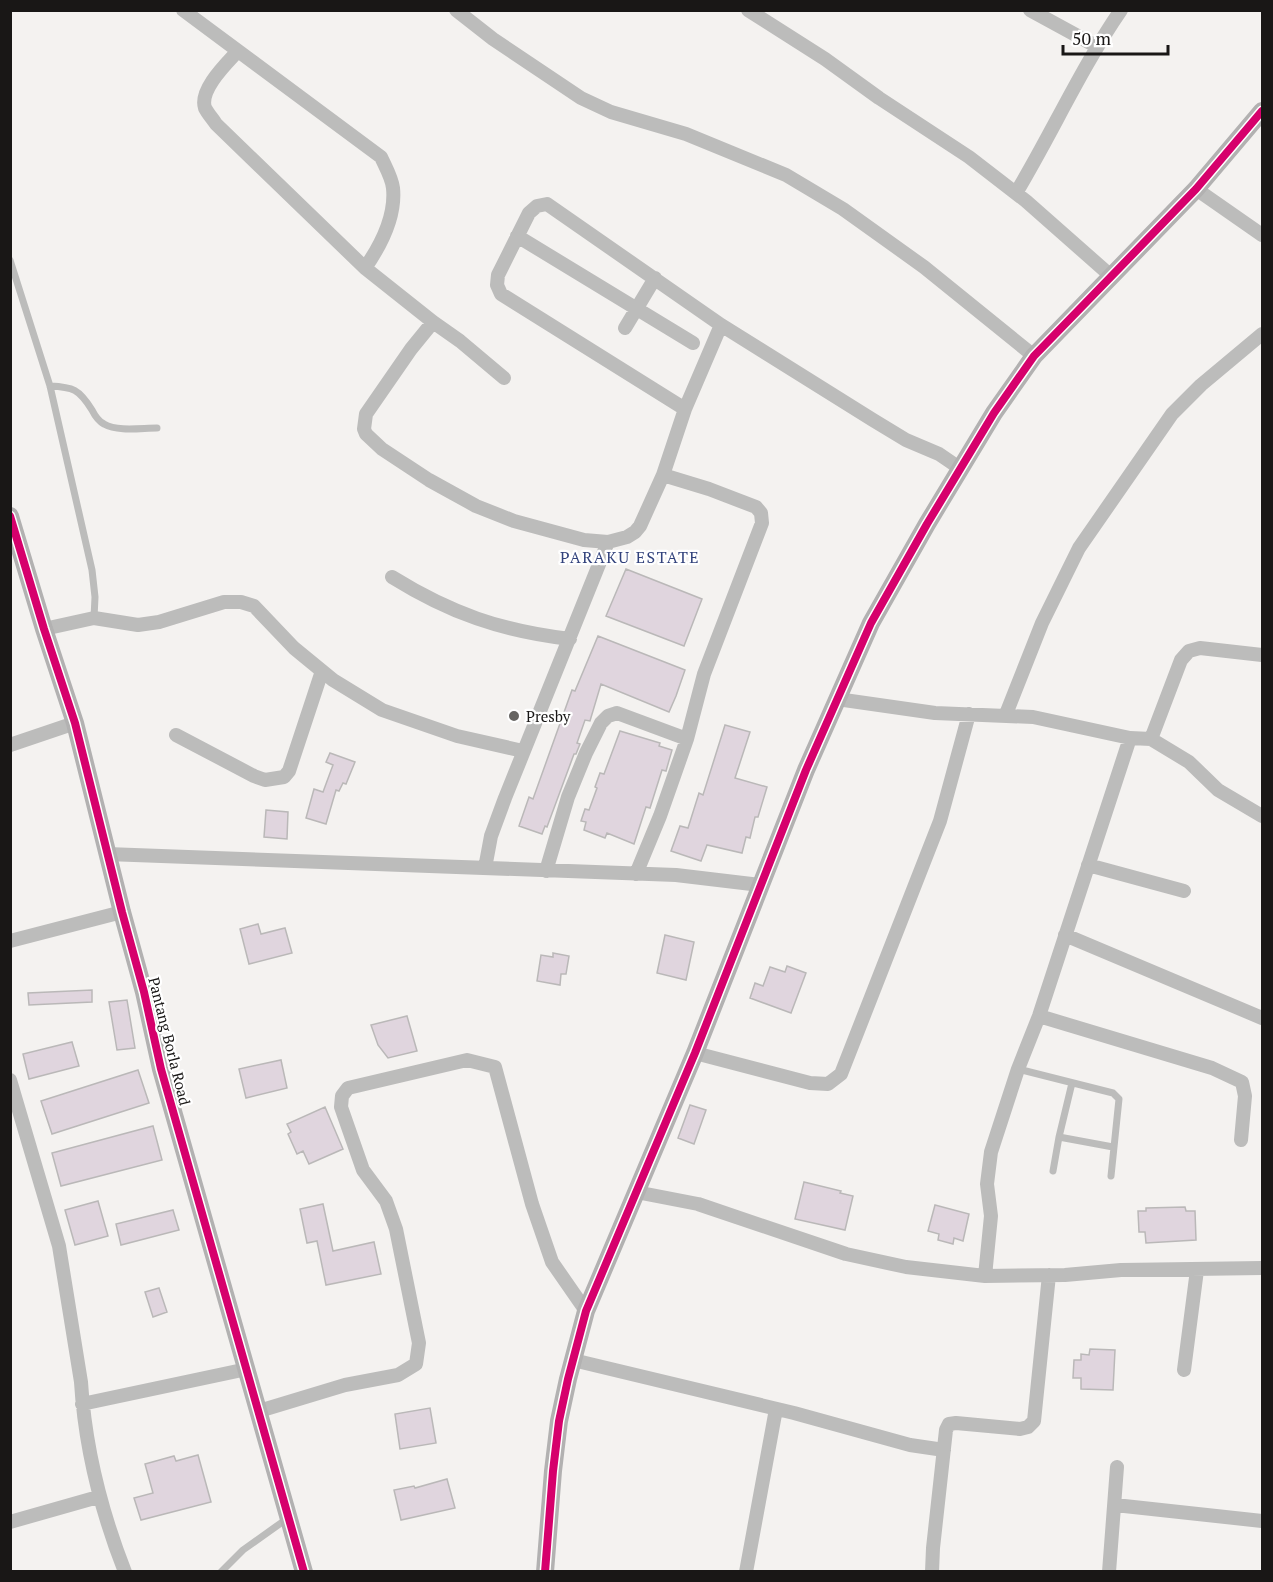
<svg xmlns="http://www.w3.org/2000/svg" width="1273" height="1582" font-family="'PT Serif',serif">
<style>
.building{fill:#e0d5de;stroke:#bab8b8;stroke-width:1.5}
.lines{fill:none;stroke-linecap:round;stroke-linejoin:round}
.lane{stroke:#bcbcbb;stroke-width:7}
.street{stroke:#bcbcbb;stroke-width:14}
.secondary{stroke:#b2b1b1;stroke-width:18}
.cycleway-casing{stroke:#fff;stroke-width:11}
.cycleway{stroke:#d6006c;stroke-width:8}
.poi-dot{fill:#666462;stroke:#fff;stroke-width:2}
.labels{text-anchor:middle;dominant-baseline:central;stroke-width:4.5;stroke-linejoin:round;paint-order:stroke}
.poi-label{font-size:15px;fill:#191716;stroke:#fff;text-anchor:start}
.street-label{font-size:15px;fill:#191716;stroke:#fff}
.neighbourhood-label{font-size:16px;letter-spacing:1.5px;fill:#32427c;stroke:#fff}
</style>
<rect width="100%" height="100%" fill="#f4f2f0"/>
<!-- building -->
<path class="building" d="M 626,569 L 702,599 L 684,646 L 606,616 Z
M 598,636 L 685,670 L 676,696 L 669,712 L 601,684 L 590,721 L 585,720 L 577,743 L 580,744 L 576,754 L 574,754 L 547,827 L 545,826 L 542,834 L 519,826 L 529,797 L 533,799 L 572,690 L 575,691 Z
M 725,725 L 750,732 L 735,778 L 767,787 L 758,817 L 755,817 L 750,838 L 746,837 L 742,853 L 707,845 L 701,861 L 671,851 L 680,826 L 688,828 L 699,793 L 703,795 Z
M 620,731 L 660,743 L 659,746 L 672,750 L 666,771 L 662,770 L 650,808 L 646,807 L 634,844 L 607,833 L 605,838 L 584,830 L 586,822 L 581,821 L 585,809 L 589,810 L 597,788 L 595,787 L 600,773 L 604,774 Z
M 330,753 L 355,762 L 346,784 L 343,783 L 339,791 L 336,790 L 326,824 L 306,818 L 314,789 L 323,792 L 333,765 L 326,762 Z
M 266,810 L 288,812 L 287,839 L 264,837 Z
M 258,924 L 261,934 L 285,928 L 292,953 L 249,964 L 240,929 Z
M 665,935 L 694,942 L 686,980 L 657,973 Z
M 553,953 L 569,956 L 566,974 L 561,974 L 560,985 L 537,981 L 541,955 L 553,957 Z
M 787,966 L 806,973 L 791,1013 L 750,998 L 755,983 L 763,986 L 770,967 L 785,972 Z
M 92,990 L 92,1002 L 29,1005 L 28,993 Z
M 127,1000 L 135,1048 L 117,1050 L 109,1002 Z
M 407,1016 L 417,1051 L 388,1058 L 378,1045 L 371,1025 Z
M 72,1042 L 79,1066 L 29,1079 L 23,1054 Z
M 281,1060 L 287,1088 L 246,1098 L 239,1069 Z
M 138,1070 L 149,1103 L 52,1134 L 41,1101 Z
M 690,1105 L 706,1110 L 694,1144 L 678,1138 Z
M 325,1107 L 343,1149 L 309,1164 L 303,1151 L 297,1154 L 288,1134 L 291,1132 L 287,1124 Z
M 153,1126 L 162,1160 L 61,1186 L 52,1153 Z
M 804,1182 L 841,1191 L 840,1193 L 853,1196 L 845,1230 L 795,1219 Z
M 98,1201 L 108,1236 L 75,1245 L 65,1210 Z
M 323,1204 L 333,1251 L 374,1242 L 381,1274 L 326,1285 L 317,1241 L 307,1243 L 300,1209 Z
M 935,1205 L 969,1214 L 963,1241 L 954,1238 L 953,1244 L 938,1240 L 939,1234 L 928,1231 Z
M 1185,1207 L 1186,1211 L 1195,1211 L 1196,1240 L 1146,1243 L 1145,1232 L 1139,1232 L 1138,1211 L 1146,1211 L 1146,1208 Z
M 173,1210 L 179,1230 L 121,1245 L 116,1224 Z
M 159,1288 L 167,1312 L 153,1317 L 145,1292 Z
M 1090,1349 L 1115,1350 L 1113,1390 L 1081,1389 L 1081,1378 L 1073,1378 L 1074,1360 L 1081,1360 L 1081,1354 L 1089,1355 Z
M 430,1408 L 436,1443 L 400,1449 L 395,1414 Z
M 198,1455 L 211,1502 L 141,1520 L 134,1498 L 153,1493 L 145,1464 L 174,1456 L 176,1461 Z
M 447,1479 L 455,1508 L 401,1520 L 394,1490 L 414,1486 L 415,1488 Z"/>
<g class="lines">
<!-- lane -->
<path class="lane" d="M 10,260 L 50,386 L 92,570 L 95,597 L 94,618
M 50,386 C 73,387 79,389 92,410 C 95,416 98,421 104,424 C 118,432 141,428 157,428
M 1018,1069 L 1113,1093 L 1119,1099 L 1111,1176
M 1072,1083 L 1059,1137 L 1113,1147
M 1053,1171 L 1059,1137
M 221,1572 L 243,1550 L 288,1518"/>
<!-- street -->
<path class="street" d="M 183,10 L 381,157 C 385,166 392,178 393,188 C 396,217 381,245 365,268
M 456,10 L 493,39 L 581,98 L 611,112 L 686,134 L 786,175 L 843,209 L 924,267 L 1034,356
M 748,10 L 825,59 L 879,98 L 969,157 L 1026,201 L 1111,276
M 1030,10 L 1096,46
M 237,52 C 226,64 199,90 205,108 C 208,114 213,119 216,124 L 365,268 L 433,322 L 460,341 L 504,378
M 1196,189 L 1262,235
M 1016,193 C 1052,133 1081,68 1121,10
M 517,236 L 693,343
M 433,322 L 411,349 L 366,414 L 364,429 L 366,434 L 382,449 L 429,480 L 476,506 L 514,521 L 584,540 L 608,542 L 627,537 L 635,532 L 640,526 L 663,475 L 685,409 L 721,325
M 625,328 L 655,278
M 685,409 L 501,294 L 497,285 L 498,275 L 529,213 L 537,206 L 547,204 L 721,325 L 873,420 L 906,440 L 939,454 L 961,469
M 392,577 C 450,613 501,631 570,639
M 44,629 L 94,618 L 138,625 L 159,622 L 224,602 L 241,602 L 254,606 L 294,648 L 333,680 L 382,710 L 457,736 L 523,751
M 837,699 L 935,713 L 1033,717 L 1130,738 L 1151,739 L 1189,762 L 1218,790 L 1262,816
M 1006,714 L 1042,623 L 1079,548 L 1172,414 L 1201,385 L 1262,334
M 176,735 L 254,776 L 265,780 L 284,777 L 289,771 L 322,671
M 1151,739 L 1181,660 L 1189,651 L 1200,648 L 1262,655
M 10,745 L 75,723
M 107,854 L 676,875 L 760,885
M 1088,865 L 1184,891
M 485,868 L 491,836 L 505,798 L 608,542
M 546,871 L 568,797 L 586,753 L 601,723 L 608,716 L 617,713 L 687,739
M 636,874 L 660,816 L 687,739 L 704,674 L 762,523 L 761,513 L 756,507 L 709,489 L 663,475
M 1065,935 L 1262,1018
M 10,941 L 122,912
M 1039,1016 L 1212,1068 L 1242,1082 L 1245,1096 L 1241,1140
M 695,1053 L 810,1083 L 828,1084 L 841,1074 L 940,821 L 969,714
M 10,1080 L 59,1246 L 81,1382 C 85,1447 101,1511 125,1572
M 636,1192 L 698,1204 L 846,1254 L 906,1267 L 985,1276 L 1065,1275 L 1121,1270 L 1262,1268
M 985,1276 L 991,1216 L 987,1184 L 991,1152 L 1018,1069 L 1039,1016 L 1130,738
M 573,1360 L 794,1413 L 910,1445 L 944,1450
M 1184,1370 L 1197,1270
M 82,1404 L 247,1369
M 259,1411 L 345,1385 L 398,1375 L 416,1364 L 419,1343 L 396,1229 L 386,1201 L 363,1170 L 341,1107 L 342,1096 L 348,1088 L 467,1060 L 495,1067 L 532,1204 L 552,1262 L 586,1311
M 1115,1505 L 1262,1521
M 10,1522 L 98,1497
M 746,1572 L 776,1409
M 932,1572 L 933,1548 L 946,1430 L 949,1424 L 956,1423 L 1020,1429 L 1028,1427 L 1034,1421 L 1049,1275
M 1109,1572 L 1117,1467"/>
<!-- secondary -->
<path class="secondary" d="M 10,516 L 44,629 L 75,723 L 122,912 L 144,992 L 161,1069 L 304,1572
M 545,1572 L 553,1471 L 559,1421 L 568,1379 L 586,1311 L 695,1053 L 806,770 L 871,623 L 927,524 L 994,413 L 1034,356 L 1196,189 L 1262,111"/>
<defs>
<path id="cycleway" d="M 10,516 L 44,629 L 75,723 L 122,912 L 144,992 L 161,1069 L 304,1572
M 545,1572 L 553,1471 L 559,1421 L 568,1379 L 586,1311 L 695,1053 L 806,770 L 871,623 L 927,524 L 994,413 L 1034,356 L 1196,189 L 1262,111"/>
</defs>
<!-- cycleway casing -->
<use href="#cycleway" class="cycleway-casing"/>
<!-- cycleway -->
<use href="#cycleway" class="cycleway"/>
</g>
<!-- markers -->
<circle class="poi-dot" cx="514" cy="716" r="6"/>
<g class="labels">
<!-- poi labels -->
<g class="poi-label">
<text x="526" y="716">Presby</text>
</g>
<!-- street labels -->
<g class="street-label">
<text transform="translate(170 1041) rotate(76)">Pantang Borla Road</text>
</g>
<!-- neighbourhood labels -->
<g class="neighbourhood-label">
<text x="630" y="557">PARAKU ESTATE</text>
</g>
</g>
<!-- border -->
<rect width="1273" height="1582" fill="none" stroke="#191716" stroke-width="24"/>
<!-- scale -->
<path d="M1063 45v9h105v-9" fill="none" stroke="#191716" stroke-width="3"/>
<text x="1072" y="45" font-size="18" fill="#191716" stroke="#ffffff" stroke-width="4.5" paint-order="stroke">50 m</text>
</svg>
